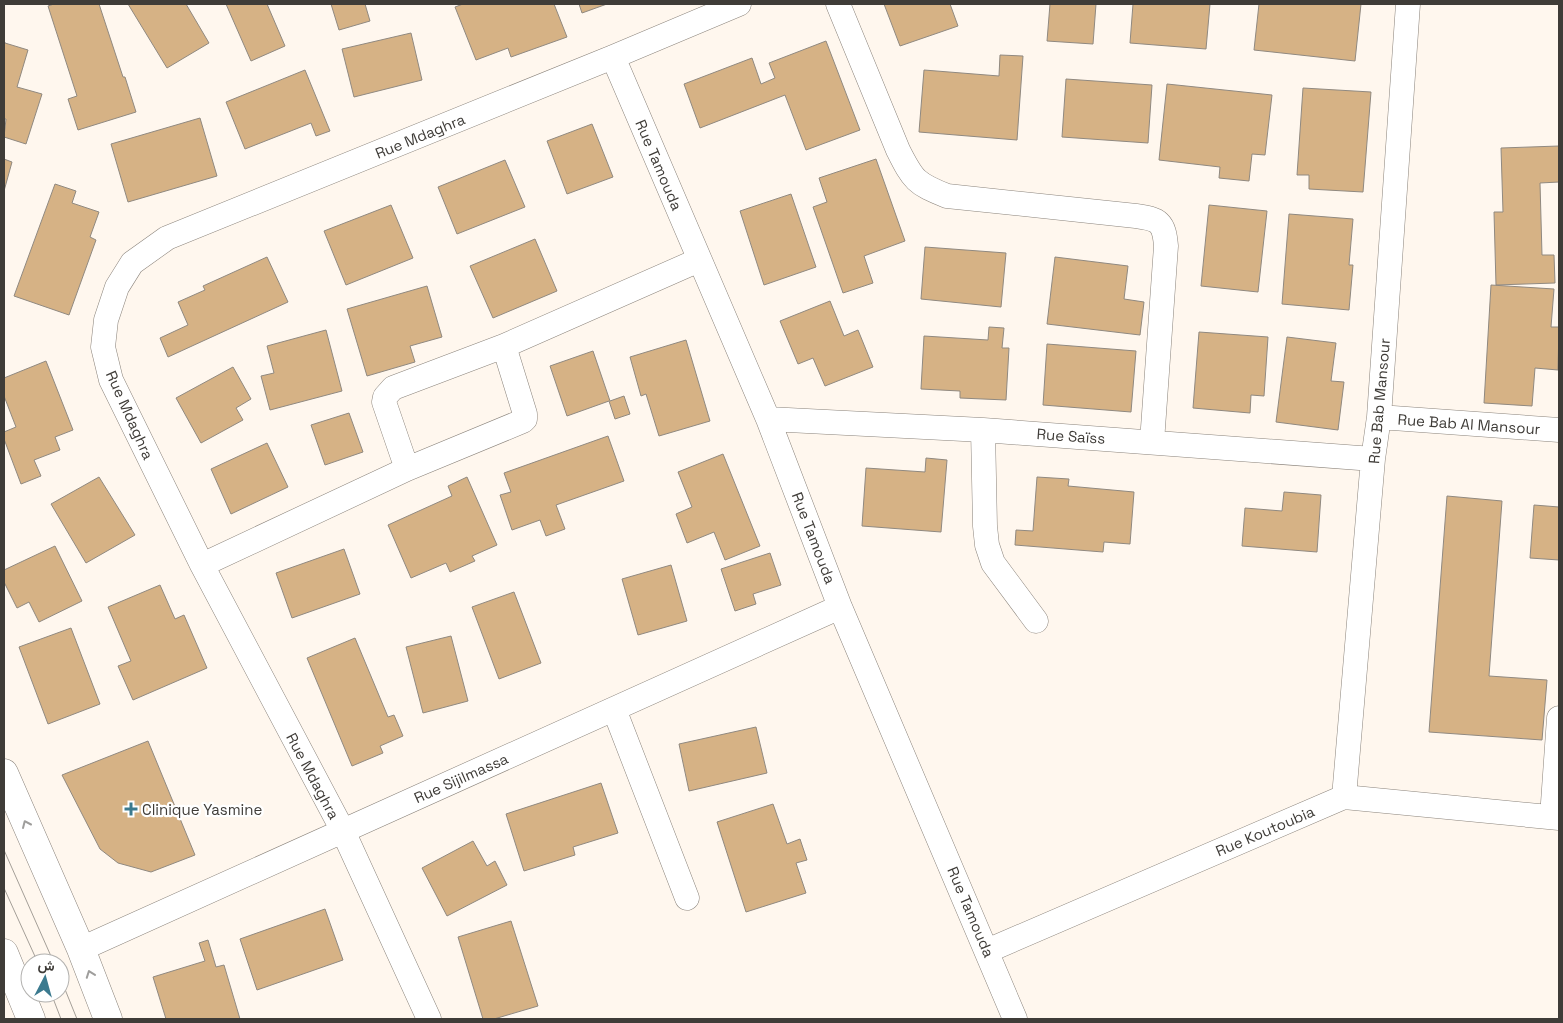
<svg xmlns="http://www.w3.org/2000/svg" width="1563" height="1023" font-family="'Space Grotesk',Vazirmatn,sans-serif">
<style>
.building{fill:#d6b285;stroke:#908980}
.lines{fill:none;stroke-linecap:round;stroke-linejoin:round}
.street-casing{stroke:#8b847c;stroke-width:25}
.secondary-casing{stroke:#8b847c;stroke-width:29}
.street{stroke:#fff;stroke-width:24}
.secondary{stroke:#fff;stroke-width:28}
.tram{stroke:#a49f98;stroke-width:1}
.oneway{stroke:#9f9e9c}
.poi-dot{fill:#3b7a8f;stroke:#fff;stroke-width:2}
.labels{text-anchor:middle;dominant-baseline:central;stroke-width:4.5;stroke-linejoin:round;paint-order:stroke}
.street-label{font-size:15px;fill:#3f3c38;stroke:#fff}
.poi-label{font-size:15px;fill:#3f3c38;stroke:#fff;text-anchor:start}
</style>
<rect width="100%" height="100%" fill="#fff7ee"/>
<!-- building -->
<path class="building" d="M 54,4 L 99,4 L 123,77 L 125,77 L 136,112 L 78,130 L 68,99 L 77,96 L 48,6 Z
M 128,4 L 186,4 L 209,43 L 167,68 Z
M 226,4 L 267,4 L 285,46 L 251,61 Z
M 331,4 L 365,4 L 370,21 L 339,30 Z
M 463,4 L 554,4 L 567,37 L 511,57 L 508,48 L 476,60 L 455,7 Z
M 579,4 L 607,4 L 582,13 Z
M 884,4 L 950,4 L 958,26 L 900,46 Z
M 1050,4 L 1096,4 L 1093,44 L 1047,41 Z
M 1133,4 L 1210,4 L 1206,49 L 1130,43 Z
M 1259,4 L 1361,4 L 1355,61 L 1254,50 Z
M 411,33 L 422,80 L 354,97 L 342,49 Z
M 4,40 L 5,43 L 28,50 L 17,87 L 42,94 L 26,144 L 4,137 L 6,119 L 4,119 Z
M 826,41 L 860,130 L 806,150 L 785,95 L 700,128 L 684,84 L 752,58 L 761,84 L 775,78 L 769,63 Z
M 1000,55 L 1023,56 L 1017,140 L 919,132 L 924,70 L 999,76 Z
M 305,70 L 330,131 L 316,136 L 311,123 L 245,149 L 226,102 Z
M 1066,79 L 1152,85 L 1148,143 L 1062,137 Z
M 1167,84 L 1272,95 L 1265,155 L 1252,154 L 1249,181 L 1219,178 L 1220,167 L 1159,160 Z
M 1303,88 L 1371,92 L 1363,192 L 1309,189 L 1309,175 L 1297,175 Z
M 200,118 L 217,176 L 128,202 L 111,144 Z
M 592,124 L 613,177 L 567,194 L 547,141 Z
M 1559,146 L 1559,182 L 1540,183 L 1542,255 L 1554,255 L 1555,283 L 1496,285 L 1494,212 L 1503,212 L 1501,148 Z
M 4,159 L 12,162 L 4,191 Z
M 876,159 L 905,241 L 864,256 L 873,283 L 843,293 L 813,207 L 827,202 L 819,178 Z
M 505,160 L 525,207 L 457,234 L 438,187 Z
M 55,184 L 76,191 L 72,203 L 99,212 L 90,237 L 96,240 L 69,315 L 14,296 Z
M 791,194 L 816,267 L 764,285 L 740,211 Z
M 391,205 L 413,258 L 346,285 L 324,231 Z
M 1209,205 L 1267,211 L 1258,292 L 1201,286 Z
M 1289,214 L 1353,219 L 1349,265 L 1353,265 L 1349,310 L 1282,304 Z
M 535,239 L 557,291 L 493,318 L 470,266 Z
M 925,247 L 1006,253 L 1001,307 L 921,299 Z
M 267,257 L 288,302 L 168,357 L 160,338 L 188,325 L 178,302 L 205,290 L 203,286 Z
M 1055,257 L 1128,266 L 1124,299 L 1144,302 L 1140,335 L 1047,324 Z
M 1491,285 L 1554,289 L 1551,327 L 1559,327 L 1558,370 L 1535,368 L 1532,406 L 1484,403 Z
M 427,286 L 442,337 L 410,346 L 415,362 L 367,376 L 347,309 Z
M 830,301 L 844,336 L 858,330 L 873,367 L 825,386 L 813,358 L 798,364 L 780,321 Z
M 989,327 L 1004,328 L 1002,348 L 1009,348 L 1006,400 L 960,398 L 960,391 L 921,389 L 924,336 L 988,340 Z
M 326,330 L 342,391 L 270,410 L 261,376 L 274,373 L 267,346 Z
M 1199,332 L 1268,337 L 1264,396 L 1251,395 L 1250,413 L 1193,408 Z
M 1287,337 L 1336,343 L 1331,381 L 1344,382 L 1338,430 L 1276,422 Z
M 686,340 L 710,421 L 659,436 L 646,394 L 641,396 L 630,357 Z
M 1047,344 L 1136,351 L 1131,412 L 1043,405 Z
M 593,351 L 610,401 L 624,396 L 630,414 L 615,419 L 609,401 L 567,416 L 550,366 Z
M 46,361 L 73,430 L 55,437 L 60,450 L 34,460 L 41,476 L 21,484 L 4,439 L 4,432 L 16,427 L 4,396 L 4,378 Z
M 233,367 L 251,399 L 236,408 L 243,420 L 201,443 L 176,398 Z
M 349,413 L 363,452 L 325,465 L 311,425 Z
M 608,436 L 624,481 L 556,505 L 565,529 L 546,536 L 540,520 L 512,530 L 500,495 L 511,492 L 504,473 Z
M 267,443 L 288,487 L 231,514 L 211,469 Z
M 723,454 L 760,546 L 725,560 L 714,532 L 687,543 L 676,514 L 692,507 L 678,472 Z
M 926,458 L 947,460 L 941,532 L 862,526 L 866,468 L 925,472 Z
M 99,477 L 135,535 L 86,563 L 51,504 Z
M 467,477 L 497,545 L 472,556 L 475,561 L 450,572 L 446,563 L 411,578 L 388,525 L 452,496 L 448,486 Z
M 1037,477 L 1069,479 L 1068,486 L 1134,492 L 1130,544 L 1104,542 L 1103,552 L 1015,545 L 1016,530 L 1033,531 Z
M 1284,492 L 1321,495 L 1317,552 L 1242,546 L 1245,508 L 1282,511 Z
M 1447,496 L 1502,501 L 1489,676 L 1547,680 L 1542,740 L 1429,732 Z
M 1534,505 L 1559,507 L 1559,560 L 1530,558 Z
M 55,546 L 82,601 L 39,622 L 29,602 L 17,608 L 4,582 L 4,570 Z
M 344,549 L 360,594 L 292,618 L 276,573 Z
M 770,553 L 781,585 L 753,594 L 756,604 L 735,611 L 721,569 Z
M 671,565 L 687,621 L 638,635 L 622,579 Z
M 160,585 L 175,619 L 184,615 L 207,668 L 133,700 L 118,666 L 131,661 L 108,607 Z
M 514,592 L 541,663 L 499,679 L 472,607 Z
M 71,628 L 100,704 L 48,724 L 19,647 Z
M 451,636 L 468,701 L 423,713 L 406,647 Z
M 355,638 L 388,717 L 394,715 L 403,736 L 380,746 L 383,753 L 352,766 L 307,658 Z
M 756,727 L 767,773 L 689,791 L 679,744 Z
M 148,741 L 195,855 L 151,872 L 118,863 L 100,849 L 62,775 Z
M 601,783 L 618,833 L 573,847 L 575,855 L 524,871 L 506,814 Z
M 773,804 L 787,844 L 800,839 L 807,860 L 796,863 L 806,893 L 746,912 L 717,822 Z
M 473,841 L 487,866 L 495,861 L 507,885 L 447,916 L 422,868 Z
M 325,909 L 343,960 L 257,990 L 240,939 Z
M 511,921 L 538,1006 L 494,1019 L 483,1019 L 458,937 Z
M 208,940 L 216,967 L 224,965 L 240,1019 L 166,1019 L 153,977 L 205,961 L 199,943 Z"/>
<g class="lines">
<defs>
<path id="street" d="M 838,4 L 898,150 C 913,180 916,184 947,196 L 1136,216 C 1159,219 1164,222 1166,246 L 1152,442
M 613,57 L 768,419 L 840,607 L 1015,1019
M 1379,417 L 1559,430
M 768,419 L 983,430 L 1373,459
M 983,430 L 985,526 L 987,545 L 993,563 L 1036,621
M 407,469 L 384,402 L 385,397 L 393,388 L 504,346 L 699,260
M 202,565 L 407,469 L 523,421 L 525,419 L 525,414 L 504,346
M 614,709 L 687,898
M 1344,797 L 1373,459 L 1379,417 L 1408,4
M 1552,817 L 1559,718
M 81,949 L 840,607
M 987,951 L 1344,797 L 1559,818
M 429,1019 L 343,831 L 202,565 L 111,380 L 103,347 L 106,320 L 117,287 L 132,263 L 167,238 L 613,57 L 739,4"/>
<path id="secondary" d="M 4,773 L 81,949 L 108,1019
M 4,953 L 31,1019"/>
</defs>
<!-- street casing -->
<use href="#street" class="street-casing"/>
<!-- secondary casing -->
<use href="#secondary" class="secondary-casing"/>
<!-- street -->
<use href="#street" class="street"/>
<!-- secondary -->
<use href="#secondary" class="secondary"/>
<!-- tram -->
<path class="tram" d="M 4,850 L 54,963
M 4,888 L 38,963
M 60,977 L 77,1019
M 51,993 L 61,1019"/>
</g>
<!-- one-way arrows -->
<defs><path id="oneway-chevron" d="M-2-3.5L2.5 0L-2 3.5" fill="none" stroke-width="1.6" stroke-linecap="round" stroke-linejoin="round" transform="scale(1.25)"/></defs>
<g class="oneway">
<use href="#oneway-chevron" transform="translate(26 824) rotate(-114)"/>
<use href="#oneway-chevron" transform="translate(90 974) rotate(-110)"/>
</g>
<!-- markers -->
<path class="poi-dot" d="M128.5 801.5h5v5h5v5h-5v5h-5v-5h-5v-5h5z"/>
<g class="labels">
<!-- street labels -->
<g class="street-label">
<text transform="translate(420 136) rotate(-22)">Rue Mdaghra</text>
<text transform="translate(659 165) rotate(67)">Rue Tamouda</text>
<text transform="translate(1379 401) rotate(-85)">Rue Bab Mansour</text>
<text transform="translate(130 415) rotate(66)">Rue Mdaghra</text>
<text transform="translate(1469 424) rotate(4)">Rue Bab Al Mansour</text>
<text transform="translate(1071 436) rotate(4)">Rue Saïss</text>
<text transform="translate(814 538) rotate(69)">Rue Tamouda</text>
<text transform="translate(313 776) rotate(62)">Rue Mdaghra</text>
<text transform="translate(461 778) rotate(-24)">Rue Sijilmassa</text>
<text transform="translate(1265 831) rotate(-23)">Rue Koutoubia</text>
<text transform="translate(971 912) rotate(67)">Rue Tamouda</text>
</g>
<!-- poi labels -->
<g class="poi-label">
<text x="142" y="809">Clinique Yasmine</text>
</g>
</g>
<!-- border -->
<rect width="1563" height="1023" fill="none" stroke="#3f3c38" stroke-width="10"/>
<!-- north arrow -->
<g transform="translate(45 978) rotate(6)"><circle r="24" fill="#ffffff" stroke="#b2b1af"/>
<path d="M0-4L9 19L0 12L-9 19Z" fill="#3b7a8f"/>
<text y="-8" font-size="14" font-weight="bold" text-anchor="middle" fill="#3f3c38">ش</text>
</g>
</svg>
